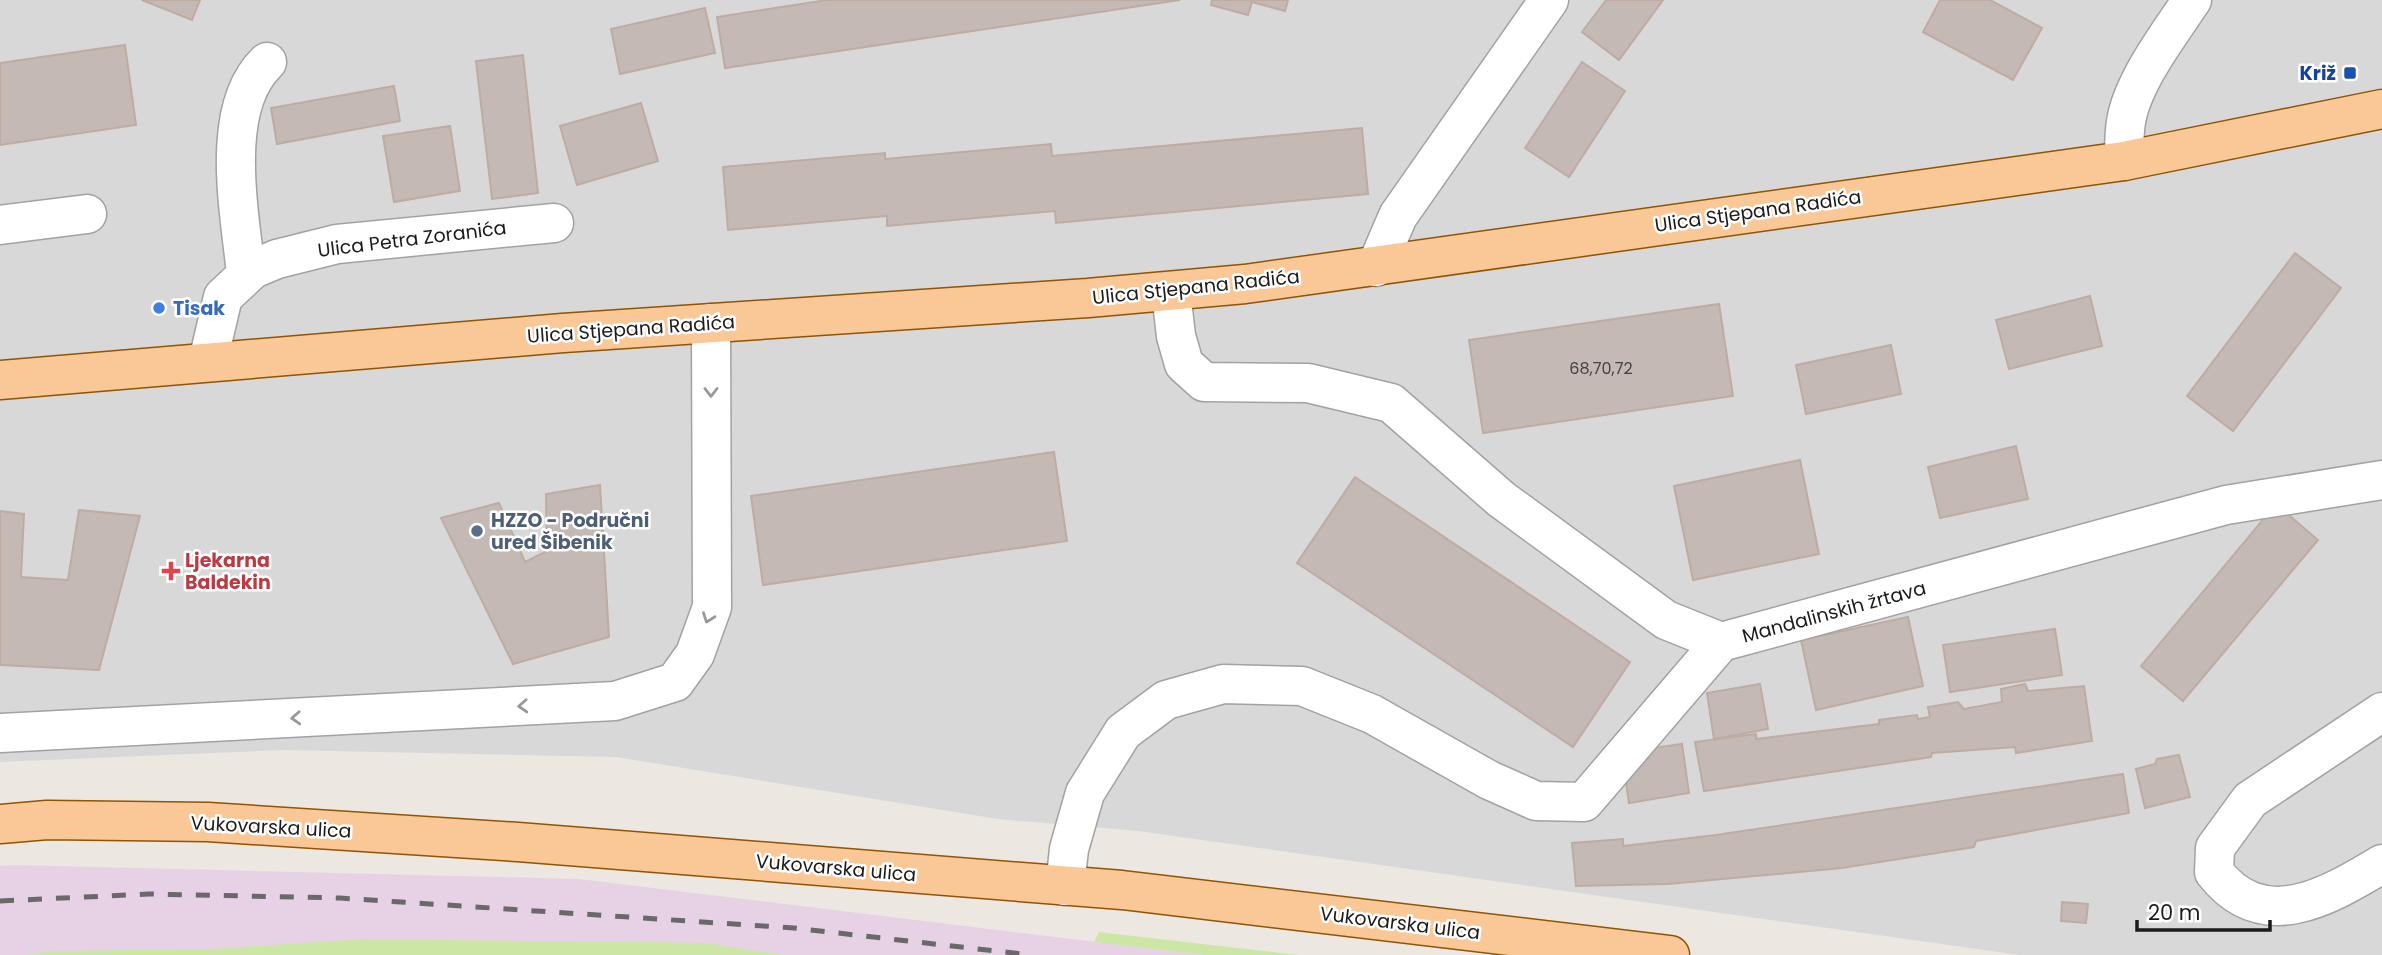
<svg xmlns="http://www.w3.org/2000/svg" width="2382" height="955" font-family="Poppins,sans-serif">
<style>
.residential{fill:#d9d8d8}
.industrial{fill:#e6d2e4}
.grass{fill:#cce7a5}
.building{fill:#c4b9b4;stroke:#beaca3;stroke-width:2}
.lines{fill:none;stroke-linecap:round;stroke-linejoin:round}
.minor-casing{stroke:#a2a2a2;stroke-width:41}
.major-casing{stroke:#905402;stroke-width:41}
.minor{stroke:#fff;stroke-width:38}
.major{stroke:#fac797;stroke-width:38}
.rail{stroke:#696969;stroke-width:5;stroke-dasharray:14 14;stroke-linecap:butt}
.oneway{stroke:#989898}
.transit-dot{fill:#1a4fb4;stroke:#fff;stroke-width:2.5}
.shop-dot{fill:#3f7fe0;stroke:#fff;stroke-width:2.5}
.service-dot{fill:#5c6f8a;stroke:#fff;stroke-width:2.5}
.health-dot{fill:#e0444e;stroke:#fff;stroke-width:2.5}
.labels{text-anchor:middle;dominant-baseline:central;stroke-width:5;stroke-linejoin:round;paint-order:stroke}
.number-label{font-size:16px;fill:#454241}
.transit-label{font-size:19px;font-weight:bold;fill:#164399;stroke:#fff;text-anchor:end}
.street-label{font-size:19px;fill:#1b1b1b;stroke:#fff}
.shop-label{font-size:19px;font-weight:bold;fill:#366cbe;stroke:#fff;text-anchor:start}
.service-label{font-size:19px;font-weight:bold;fill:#4e5e75;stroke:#fff;text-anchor:start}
.health-label{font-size:19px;font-weight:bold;fill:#be3a42;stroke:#fff;text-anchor:start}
</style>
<rect width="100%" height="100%" fill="#ece7e0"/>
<!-- residential -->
<path class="residential" d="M 0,0 L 2382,0 L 2382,955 L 2020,955 L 1138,831 L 998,819 L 616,757 L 284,750 L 0,762 Z"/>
<!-- industrial -->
<path class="industrial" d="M 16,865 L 579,879 L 1204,955 L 0,955 L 0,866 Z"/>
<!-- grass -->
<path class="grass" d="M 1099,932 L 1298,955 L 1204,955 L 1094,942 Z
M 361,939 L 706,943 L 784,955 L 24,955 L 54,951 L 211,949 Z"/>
<!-- building -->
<path class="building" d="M 142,0 L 200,0 L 192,20 Z
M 827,0 L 1180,0 L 725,68 L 717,17 Z
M 1212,0 L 1288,0 L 1285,11 L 1252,2 L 1248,15 L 1211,5 Z
M 1606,0 L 1663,0 L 1619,60 L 1582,32 Z
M 1940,0 L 1990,0 L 2042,28 L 2013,80 L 1923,32 Z
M 705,8 L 715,53 L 620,74 L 611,29 Z
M 125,45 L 136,125 L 0,145 L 0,63 Z
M 523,55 L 538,193 L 492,199 L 476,61 Z
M 1582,62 L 1625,91 L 1569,177 L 1525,148 Z
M 394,86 L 400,121 L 277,144 L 271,108 Z
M 641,103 L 658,161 L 577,185 L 560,126 Z
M 450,126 L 460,191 L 394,202 L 383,136 Z
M 1362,128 L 1368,194 L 1056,223 L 1055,211 L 887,226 L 887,216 L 728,230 L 723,167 L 885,153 L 885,159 L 1051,144 L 1052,156 Z
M 2295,253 L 2341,288 L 2233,431 L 2187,396 Z
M 2090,296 L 2102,346 L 2009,369 L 1996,320 Z
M 1719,304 L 1733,396 L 1483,433 L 1469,340 Z
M 1891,345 L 1901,394 L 1806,414 L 1796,365 Z
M 2016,446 L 2028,499 L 1940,518 L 1928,467 Z
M 1054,452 L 1067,541 L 763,585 L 751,496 Z
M 1800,460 L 1819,554 L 1693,580 L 1674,486 Z
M 1355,477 L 1630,662 L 1573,747 L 1297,563 Z
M 600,485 L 609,637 L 513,664 L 441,518 L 499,503 L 525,562 L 547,551 L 546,494 Z
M 2276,504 L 2318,540 L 2183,701 L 2141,666 Z
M 79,510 L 140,516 L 99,670 L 0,665 L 0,511 L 24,514 L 21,577 L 68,580 Z
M 1908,617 L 1923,686 L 1816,710 L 1801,640 Z
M 2055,629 L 2062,675 L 1950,692 L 1943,645 Z
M 1760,684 L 1768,729 L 1714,739 L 1707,693 Z
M 2025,684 L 2028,691 L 2084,686 L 2092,741 L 2016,753 L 2015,747 L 1932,753 L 1931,757 L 1704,791 L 1695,742 L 1756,734 L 1756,739 L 1879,724 L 1879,720 L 1917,715 L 1918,719 L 1930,717 L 1928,707 L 1958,702 L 1964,709 L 2002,702 L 2001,689 Z
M 1682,744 L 1689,793 L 1629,803 L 1623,762 L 1640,750 Z
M 2179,755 L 2190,797 L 2145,808 L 2136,769 L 2155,764 L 2157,759 Z
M 2123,774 L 2129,813 L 1976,841 L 1974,847 L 1842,868 L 1668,884 L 1576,886 L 1572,843 L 1623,839 L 1623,846 L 1716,835 Z
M 2062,902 L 2088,904 L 2086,923 L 2061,921 Z"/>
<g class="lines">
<defs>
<path id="minor" d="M 2124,161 C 2124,148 2124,134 2126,122 C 2132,82 2170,33 2192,0
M 0,225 L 87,214
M 1376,267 L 1398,216 L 1549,0
M 246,274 C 240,213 218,109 267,62
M 1171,292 L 1176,336 L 1184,364 L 1204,382 L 1308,383 L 1391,403 L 1501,499 L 1666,620 L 1721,642 L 2226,505 L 2382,480
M 208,361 L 223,297 L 253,269 L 277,259 L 337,244 L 554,223
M 2382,712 L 2250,800 L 2215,848 L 2214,872 C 2263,935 2327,897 2382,864
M 0,733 L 615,701 L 675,682 L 695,654 L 712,607 L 711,323
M 1065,886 L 1069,849 L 1085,793 L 1123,732 L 1166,700 L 1223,684 L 1302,686 L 1372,714 L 1489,780 L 1536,801 L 1584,802 L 1721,642"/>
<path id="major" d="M 0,380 L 563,333 L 1088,298 L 1245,284 L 2124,161 L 2382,109
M 0,824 L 47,820 L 208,822 L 518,842 L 1122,890 L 1670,955"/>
</defs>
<!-- minor casing -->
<use href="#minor" class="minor-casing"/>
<!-- major casing -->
<use href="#major" class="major-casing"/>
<!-- minor -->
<use href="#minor" class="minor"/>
<!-- major -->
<use href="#major" class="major"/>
<!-- rail -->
<path class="rail" d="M 0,901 L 149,894 L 340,898 L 794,928 L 1031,955"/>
</g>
<!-- one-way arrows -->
<defs><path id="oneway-chevron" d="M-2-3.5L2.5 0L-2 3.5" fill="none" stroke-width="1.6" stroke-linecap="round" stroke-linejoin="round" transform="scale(1.75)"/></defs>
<g class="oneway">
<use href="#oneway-chevron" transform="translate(711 392) rotate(90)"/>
<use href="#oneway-chevron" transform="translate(708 618) rotate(110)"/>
<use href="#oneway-chevron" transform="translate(523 706) rotate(177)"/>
<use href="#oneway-chevron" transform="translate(296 718) rotate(177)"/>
</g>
<!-- markers -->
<rect class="transit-dot" x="2343" y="66" width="14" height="14" rx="3.5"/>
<circle class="shop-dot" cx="159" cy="308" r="7"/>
<circle class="service-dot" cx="477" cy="531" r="7"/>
<path class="health-dot" d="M167.5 560.5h7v7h7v7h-7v7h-7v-7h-7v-7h7z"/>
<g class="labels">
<!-- number labels -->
<g class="number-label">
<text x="1601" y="368">68,70,72</text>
</g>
<!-- transit labels -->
<g class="transit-label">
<text x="2336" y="73">Križ</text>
</g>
<!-- street labels -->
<g class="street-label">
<text transform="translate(1758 211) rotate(-8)">Ulica Stjepana Radića</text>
<text transform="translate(412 239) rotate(-7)">Ulica Petra Zoranića</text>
<text transform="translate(1196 287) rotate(-6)">Ulica Stjepana Radića</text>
<text transform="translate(631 329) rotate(-4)">Ulica Stjepana Radića</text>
<text transform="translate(1834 612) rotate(-15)">Mandalinskih žrtava</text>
<text transform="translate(271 827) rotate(3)">Vukovarska ulica</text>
<text transform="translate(836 868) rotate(5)">Vukovarska ulica</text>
<text transform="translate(1400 923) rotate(7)">Vukovarska ulica</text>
</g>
<!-- shop labels -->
<g class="shop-label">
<text x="173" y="308">Tisak</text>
</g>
<!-- service labels -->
<g class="service-label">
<text x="491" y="520">HZZO - Područni<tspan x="491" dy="22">ured Šibenik</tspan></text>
</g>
<!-- health labels -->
<g class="health-label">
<text x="185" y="560">Ljekarna<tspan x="185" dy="22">Baldekin</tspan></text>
</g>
</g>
<!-- scale -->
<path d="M2137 920v10h133v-10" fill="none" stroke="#1b1b1b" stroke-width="3.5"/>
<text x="2148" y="920" font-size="21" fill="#1b1b1b" stroke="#ffffff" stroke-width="5" paint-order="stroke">20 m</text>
</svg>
